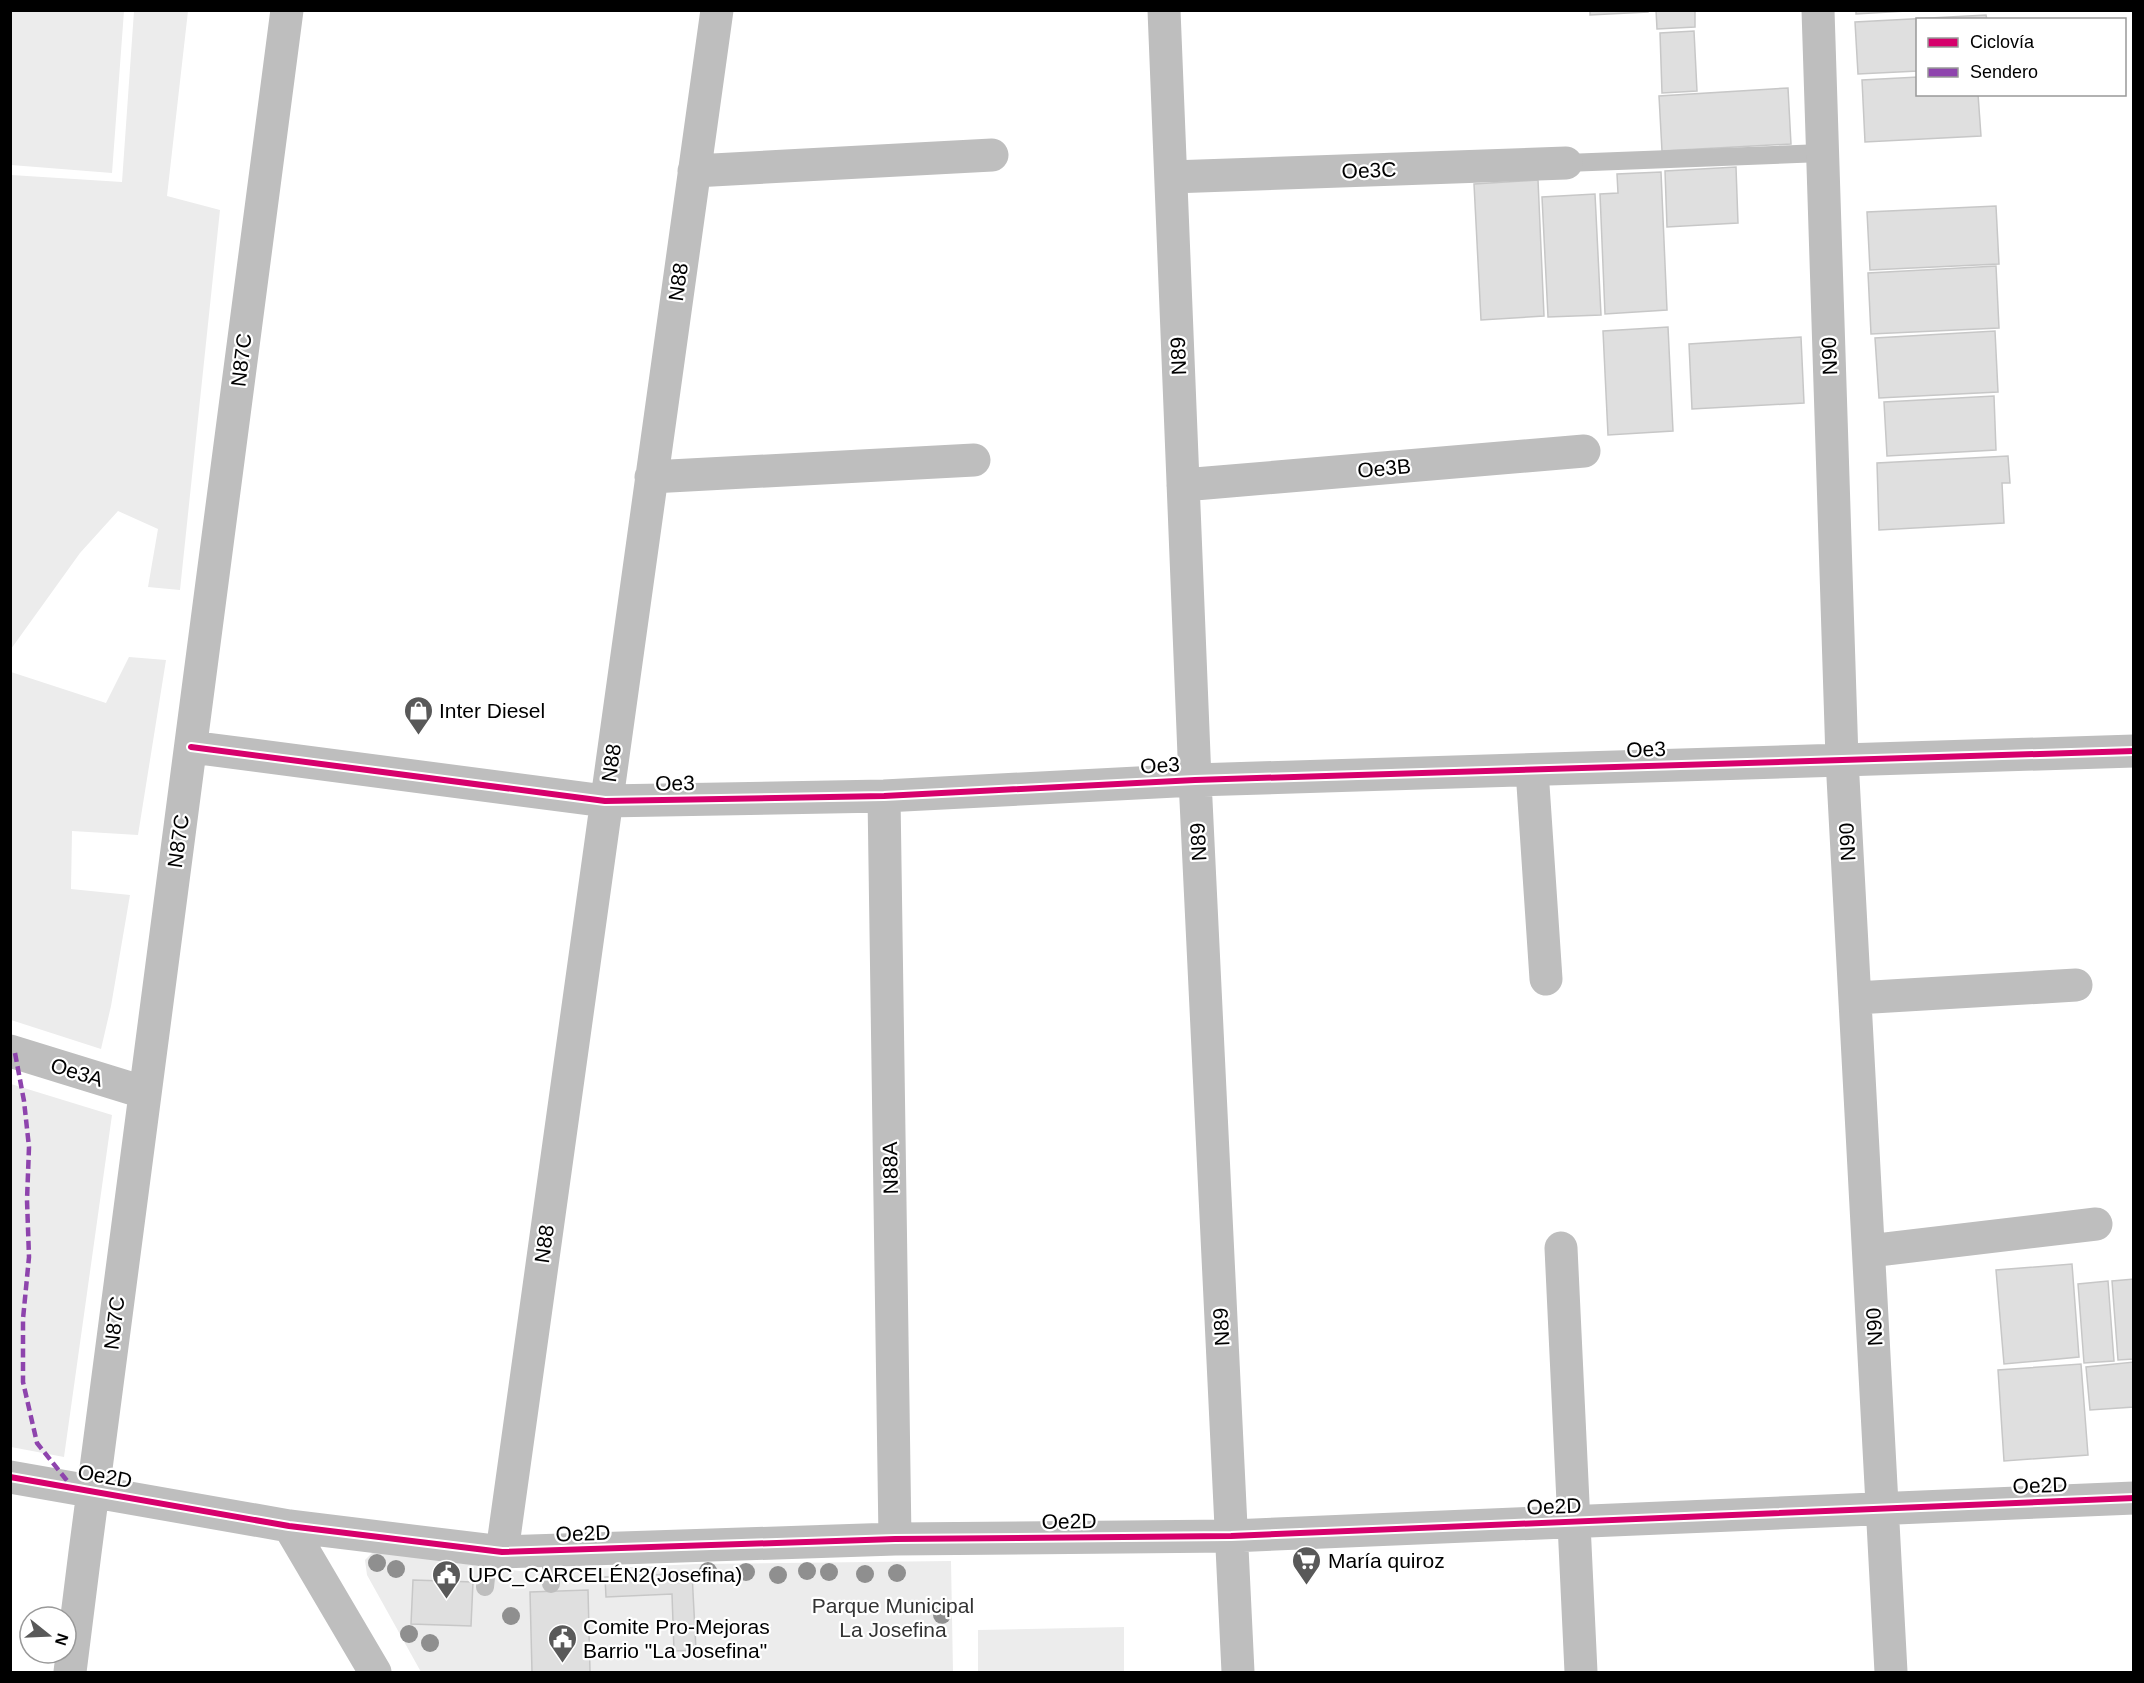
<svg xmlns="http://www.w3.org/2000/svg" width="2144" height="1683" font-family="Helvetica,sans-serif">
<style>
.green{fill:#ececec}
.building{fill:#dfdfdf;stroke:#c7c7c7;stroke-width:1.5}
.lines{fill:none;stroke-linecap:round;stroke-linejoin:round}
.lane{stroke:#bebebe;stroke-width:18}
.street{stroke:#bebebe;stroke-width:33}
.quiet{stroke:#8e44ad;stroke-width:4.5;stroke-dasharray:9 4.5;stroke-linecap:butt}
.cycleway-casing{stroke:#fff;stroke-width:10}
.cycleway{stroke:#d6006c;stroke-width:6}
.tree{fill:#8f8f8f}
.labels{text-anchor:middle;dominant-baseline:central;stroke-width:4.5;stroke-linejoin:round;paint-order:stroke}
.street-label{font-size:21px;fill:#000;stroke:#fff}
.poi-label{font-size:21px;fill:#000;stroke:#fff;text-anchor:start}
.park-label{font-size:21px;fill:#333;stroke:#fff}
</style>
<rect width="100%" height="100%" fill="#fff"/>
<!-- green -->
<path class="green" d="M 10,11 L 124,11 L 112,173 L 11,165 Z
M 134,11 L 188,11 L 167,196 L 220,210 L 180,590 L 148,587 L 158,529 L 118,511 L 80,553 L 11,649 L 11,175 L 122,182 Z
M 129,657 L 166,660 L 138,835 L 72,831 L 71,889 L 130,895 L 111,1006 L 101,1049 L 11,1020 L 11,672 L 106,703 Z
M 11,1084 L 112,1115 L 64,1457 L 11,1447 Z
M 373,1552 L 527,1572 L 696,1564 L 951,1561 L 953,1672 L 421,1672 L 367,1575 L 365,1560 Z
M 1124,1627 L 1124,1672 L 978,1672 L 978,1630 Z"/>
<!-- building -->
<path class="building" d="M 1590,10 L 1648,10 L 1648,12 L 1590,15 Z
M 1656,10 L 1695,10 L 1695,27 L 1657,29 Z
M 1856,10 L 1924,10 L 1856,14 Z
M 1986,15 L 1987,20 L 1918,20 L 1918,71 L 1858,74 L 1855,22 Z
M 1694,31 L 1697,91 L 1662,93 L 1660,33 Z
M 1918,77 L 1918,94 L 1978,94 L 1981,136 L 1865,142 L 1862,80 Z
M 1788,88 L 1791,144 L 1662,151 L 1659,96 Z
M 1736,167 L 1738,223 L 1667,227 L 1665,171 Z
M 1661,172 L 1667,310 L 1605,314 L 1600,194 L 1618,193 L 1617,174 Z
M 1538,180 L 1544,316 L 1481,320 L 1474,184 Z
M 1595,194 L 1601,315 L 1548,317 L 1542,197 Z
M 1996,206 L 1999,264 L 1870,270 L 1867,212 Z
M 1996,266 L 1999,328 L 1871,334 L 1868,273 Z
M 1668,327 L 1673,431 L 1608,435 L 1603,331 Z
M 1995,331 L 1998,392 L 1879,398 L 1875,338 Z
M 1801,337 L 1804,403 L 1692,409 L 1689,344 Z
M 1994,396 L 1996,450 L 1887,456 L 1884,402 Z
M 2008,456 L 2010,483 L 2002,483 L 2004,523 L 1879,530 L 1877,463 Z
M 2072,1264 L 2079,1357 L 2004,1364 L 1996,1270 Z
M 2134,1279 L 2134,1359 L 2118,1360 L 2112,1281 Z
M 2108,1281 L 2114,1361 L 2084,1363 L 2078,1284 Z
M 2134,1362 L 2134,1407 L 2090,1410 L 2086,1367 Z
M 2081,1364 L 2088,1455 L 2004,1461 L 1998,1370 Z
M 692,1573 L 696,1650 L 674,1651 L 672,1594 L 606,1597 L 605,1577 Z
M 413,1580 L 473,1582 L 471,1626 L 411,1624 Z
M 588,1590 L 590,1672 L 532,1672 L 530,1592 Z"/>
<g class="lines">
<!-- lane -->
<path class="lane" d="M 1566,163 L 1822,153
M 551,1550 L 551,1584
M 485,1587 L 489,1550"/>
<!-- street -->
<path class="street" d="M 1164,10 L 1195,780 L 1238,1672
M 1818,10 L 1842,759 L 1891,1672
M 694,171 L 992,155
M 1171,177 L 1566,163
M 651,477 L 974,460
M 1183,485 L 1584,451
M 191,747 L 605,801 L 884,796 L 1195,780 L 2134,751
M 1532,770 L 1546,979
M 884,796 L 895,1539
M 1856,998 L 2076,985
M 10,1051 L 143,1092
M 1561,1248 L 1581,1672
M 1869,1251 L 2096,1224
M 10,1477 L 289,1526 L 502,1552 L 895,1539 L 1231,1536 L 2134,1498
M 289,1526 L 375,1672
M 502,1552 L 717,10
M 70,1672 C 139,1118 215,565 287,10"/>
<!-- quiet -->
<path class="quiet" d="M 15,1053 L 24,1101 L 29,1147 L 27,1200 L 29,1257 L 23,1319 L 23,1382 L 37,1443 L 72,1487"/>
<defs>
<path id="cycleway" d="M 191,747 L 605,801 L 884,796 L 1195,780 L 2134,751
M 10,1477 L 289,1526 L 502,1552 L 895,1539 L 1231,1536 L 2134,1498"/>
</defs>
<!-- cycleway casing -->
<use href="#cycleway" class="cycleway-casing"/>
<!-- cycleway -->
<use href="#cycleway" class="cycleway"/>
</g>
<!-- trees -->
<g class="tree">
<circle cx="377" cy="1563" r="9"/>
<circle cx="396" cy="1569" r="9"/>
<circle cx="708" cy="1571" r="9"/>
<circle cx="807" cy="1571" r="9"/>
<circle cx="746" cy="1572" r="9"/>
<circle cx="829" cy="1572" r="9"/>
<circle cx="897" cy="1573" r="9"/>
<circle cx="865" cy="1574" r="9"/>
<circle cx="778" cy="1575" r="9"/>
<circle cx="942" cy="1615" r="9"/>
<circle cx="511" cy="1616" r="9"/>
<circle cx="409" cy="1634" r="9"/>
<circle cx="430" cy="1643" r="9"/>
</g>
<!-- icons -->
<defs>
<symbol id="shop-pin" viewBox="-11 -11 22 30"><path d="M0 17L-7.5 6A9.5 9.5 0 1 1 7.5 6Z" fill="#595959" stroke="#fff"/><path d="M-5-2.5h2.3a2.7 3.5 0 0 1 5.4 0H5L5.5 6h-11ZM-1.5-2.5h3a1.5 2.3 0 0 0-3 0Z" fill="#fff"/></symbol>
<symbol id="supermarket-pin" viewBox="-11 -11 22 30"><path d="M0 17L-7.5 6A9.5 9.5 0 1 1 7.5 6Z" fill="#595959" stroke="#fff"/><path d="M-6-5.5h2.5l.6 2H6L4.5 2H-2.5L-4.4-4H-6ZM-1.5 3.2a1.3 1.3 0 1 0 .1 0ZM3 3.2a1.3 1.3 0 1 0 .1 0Z" fill="#fff"/></symbol>
<symbol id="civic-pin" viewBox="-11 -11 22 30"><path d="M0 17L-7.5 6A9.5 9.5 0 1 1 7.5 6Z" fill="#595959" stroke="#fff"/><path d="M-.6-6.5H3V-4.5H.6V-3L4-1V1h2V6H-6V1h2V-1L-.6-3ZM-1.2 2.5V6h2.4V2.5Z" fill="#fff"/></symbol>
</defs>
<g fill-rule="evenodd">
<use href="#shop-pin" x="402" y="694" width="33" height="45"/>
<use href="#supermarket-pin" x="1290" y="1544" width="33" height="45"/>
<use href="#civic-pin" x="430" y="1558" width="33" height="45"/>
<use href="#civic-pin" x="546" y="1622" width="33" height="45"/>
</g>
<g class="labels">
<!-- street labels -->
<g class="street-label">
<text transform="translate(1369 170) rotate(-2)">Oe3C</text>
<text transform="translate(678 282) rotate(-82)">N88</text>
<text transform="translate(1178 356) rotate(-92)">N89</text>
<text transform="translate(1829 356) rotate(-92)">N90</text>
<text transform="translate(241 360) rotate(-83)">N87C</text>
<text transform="translate(1384 468) rotate(-5)">Oe3B</text>
<text transform="translate(1646 749) rotate(-2)">Oe3</text>
<text transform="translate(611 763) rotate(-82)">N88</text>
<text transform="translate(1160 765) rotate(-3)">Oe3</text>
<text transform="translate(675 783) rotate(-1)">Oe3</text>
<text transform="translate(178 841) rotate(-82)">N87C</text>
<text transform="translate(1198 842) rotate(-93)">N89</text>
<text transform="translate(1847 842) rotate(-93)">N90</text>
<text transform="translate(77 1072) rotate(17)">Oe3A</text>
<text transform="translate(890 1168) rotate(-91)">N88A</text>
<text transform="translate(544 1244) rotate(-82)">N88</text>
<text transform="translate(114 1323) rotate(-83)">N87C</text>
<text transform="translate(1221 1327) rotate(-93)">N89</text>
<text transform="translate(1874 1327) rotate(-93)">N90</text>
<text transform="translate(105 1476) rotate(10)">Oe2D</text>
<text transform="translate(2040 1485) rotate(-2)">Oe2D</text>
<text transform="translate(1554 1506) rotate(-2)">Oe2D</text>
<text transform="translate(1069 1521) rotate(-1)">Oe2D</text>
<text transform="translate(583 1533) rotate(-2)">Oe2D</text>
</g>
<!-- poi labels -->
<g class="poi-label">
<text x="439" y="710">Inter Diesel</text>
<text x="1328" y="1560">María quiroz</text>
<text x="468" y="1574">UPC_CARCELÉN2(Josefina)</text>
<text x="583" y="1626">Comite Pro-Mejoras<tspan x="583" dy="24">Barrio "La Josefina"</tspan></text>
</g>
<!-- park labels -->
<g class="park-label">
<text x="893" y="1605">Parque Municipal<tspan x="893" dy="24">La Josefina</tspan></text>
</g>
</g>
<!-- border -->
<rect width="2144" height="1683" fill="none" stroke="#000000" stroke-width="24"/>
<!-- legend -->
<rect x="1916" y="18" width="210" height="78" fill="#ffffff" stroke="#999999" stroke-width="1.5"/>
<rect x="1928" y="38" width="30" height="9" fill="#d6006c" stroke="#999999" stroke-width="1.5"/>
<text x="1970" y="48" font-size="18" fill="#000000">Ciclovía</text>
<rect x="1928" y="68" width="30" height="9" fill="#8e44ad" stroke="#999999" stroke-width="1.5"/>
<text x="1970" y="78" font-size="18" fill="#000000">Sendero</text>
<!-- north arrow -->
<g transform="translate(48 1635) rotate(108)"><circle r="28" fill="#ffffff" stroke="#999999" stroke-width="1.5"/>
<path d="M0-4.5L10 22L0 15L-10 22Z" fill="#595959"/>
<text y="-9" font-size="16" font-weight="bold" text-anchor="middle" fill="#000000">N</text>
</g>
</svg>
